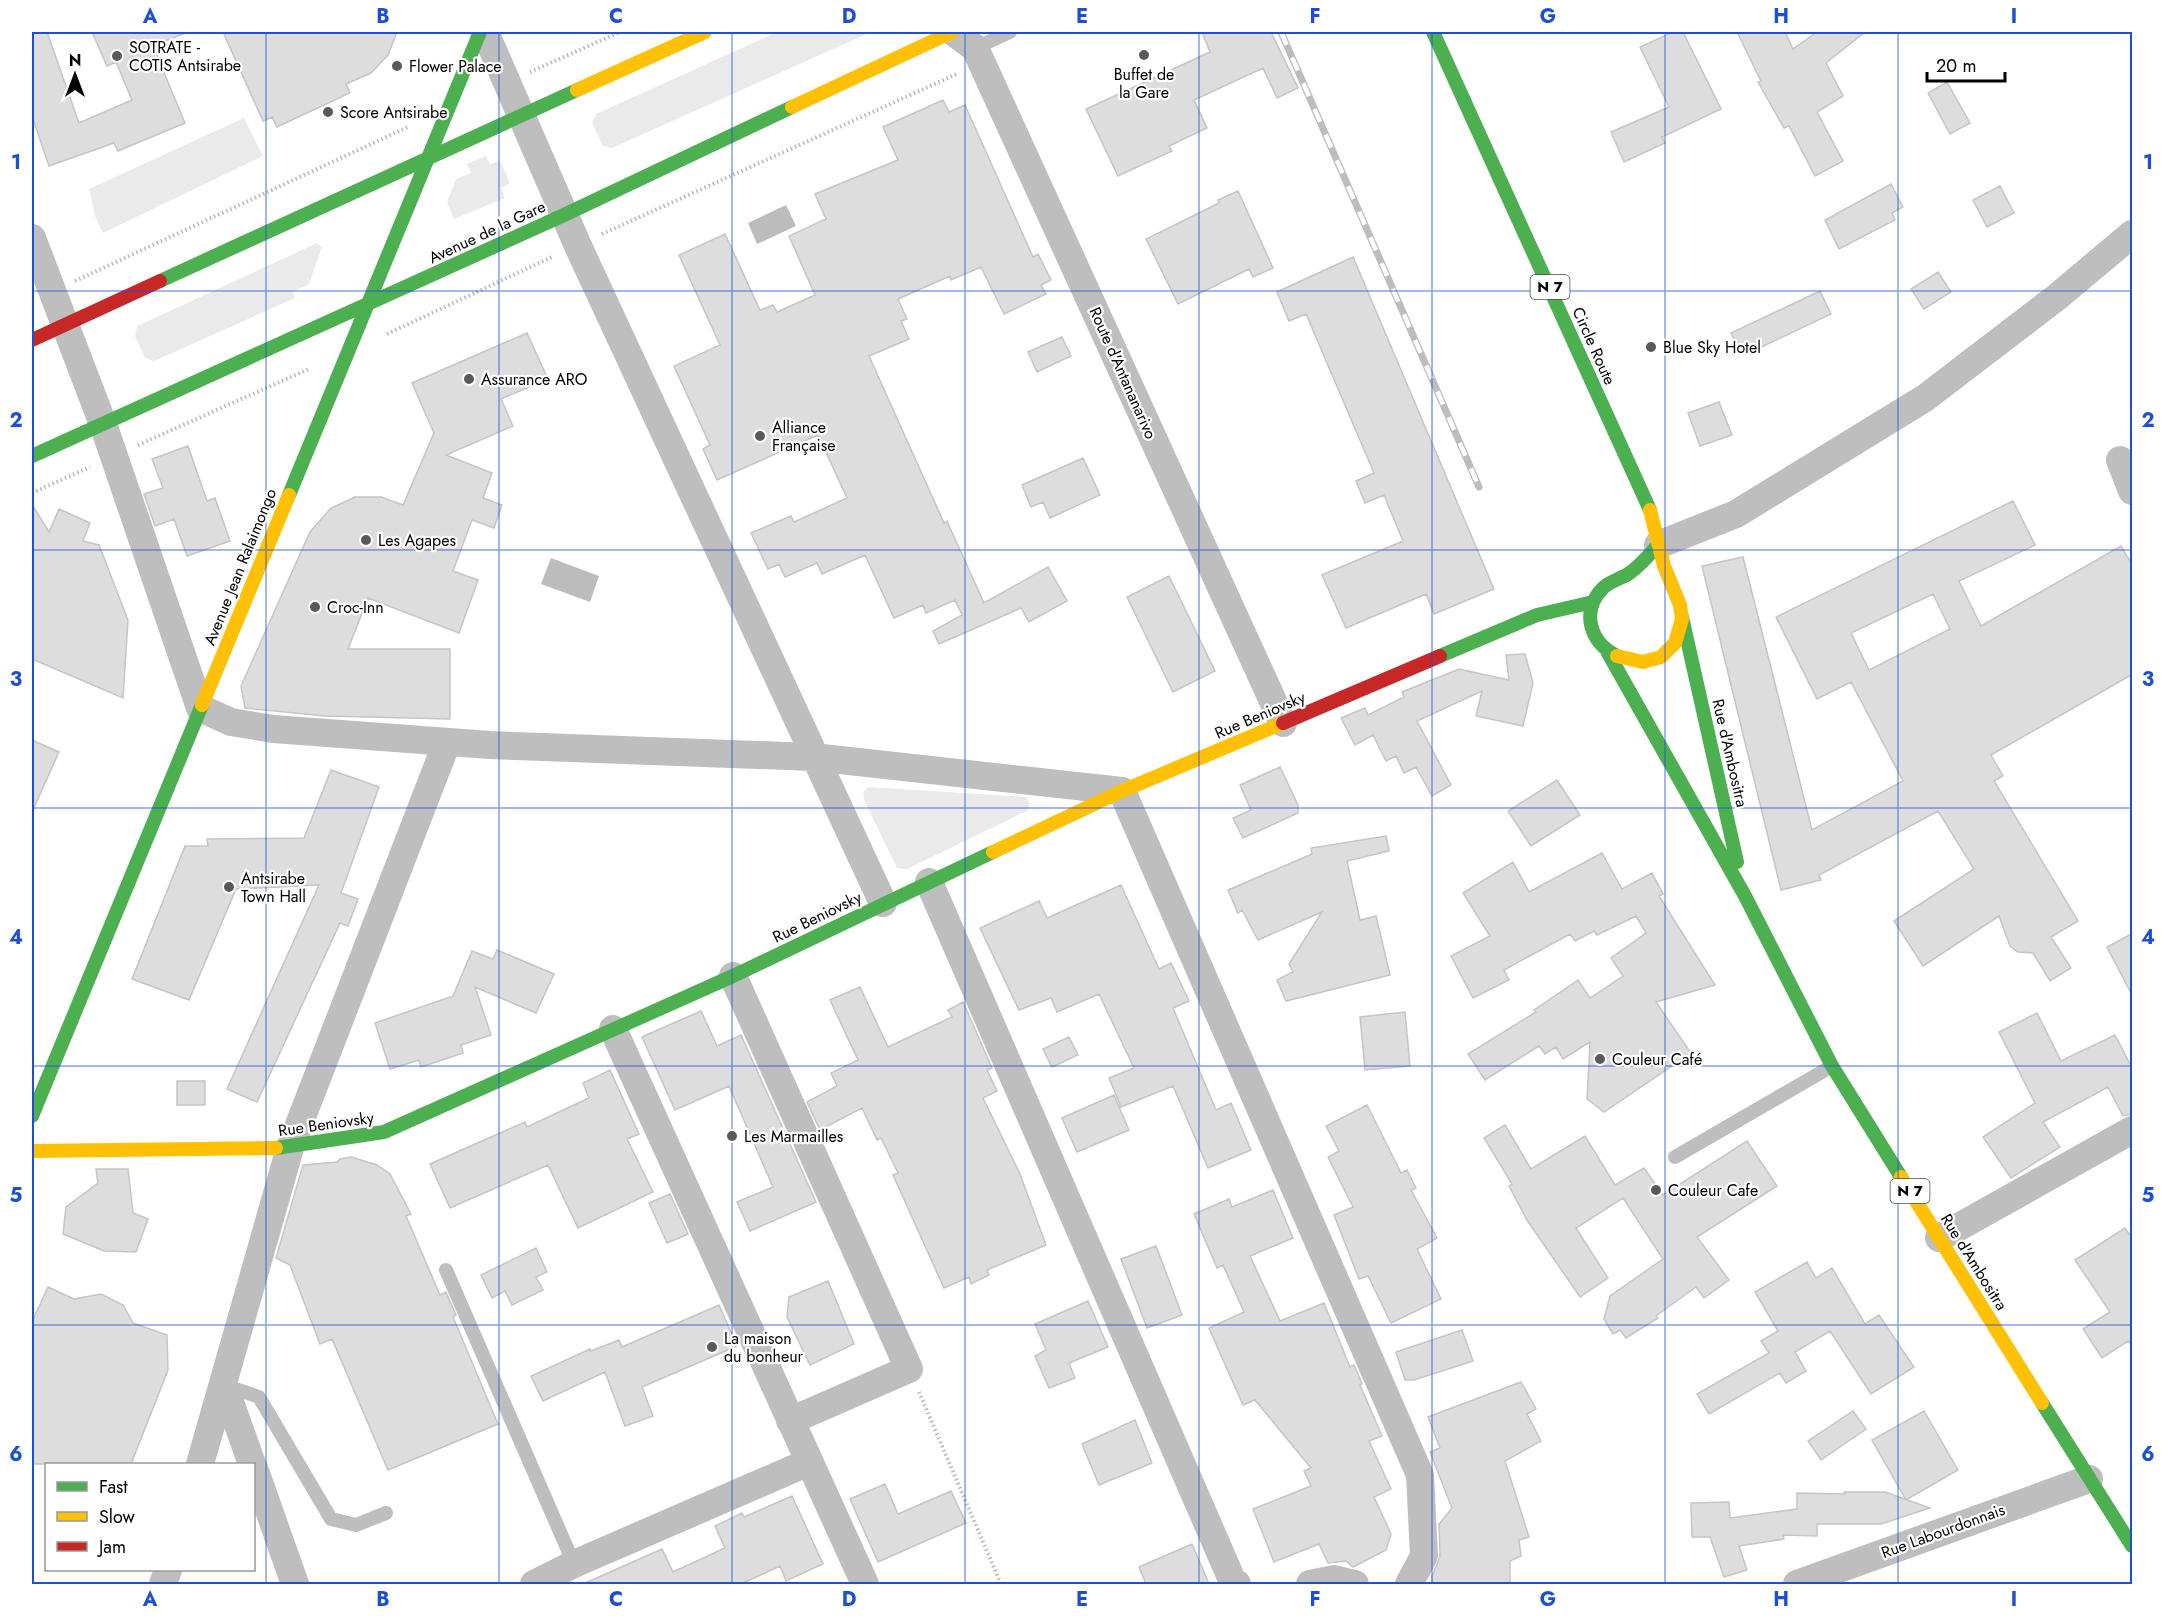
<svg xmlns="http://www.w3.org/2000/svg" width="2164" height="1616" font-family="Jost,sans-serif">
<style>
.green{fill:#eaeaea}
.water{fill:#bcbcbc}
.building{fill:#ddd;stroke:#c5c5c5;stroke-width:1.5;fill-rule:evenodd}
.lines{fill:none;stroke-linecap:round;stroke-linejoin:round}
.path{stroke:#b8b8b8;stroke-width:4;stroke-dasharray:1.5 3;stroke-linecap:butt}
.lane{stroke:#bebebe;stroke-width:14}
.street{stroke:#bebebe;stroke-width:28}
.fast{stroke:#4caf50;stroke-width:14}
.slow{stroke:#ffc107;stroke-width:14}
.jam{stroke:#c62828;stroke-width:14}
.rail-casing{stroke:#bdbdbd;stroke-width:7}
.rail{stroke:#fff;stroke-width:4.5;stroke-dasharray:14;stroke-linecap:butt}
.grid{fill:none;stroke:#1d4ed8;stroke-width:1.5;stroke-opacity:0.55}
.poi-dot{fill:#595959;stroke:#fff;stroke-width:2}
.labels{text-anchor:middle;dominant-baseline:central;stroke-width:4.5;stroke-linejoin:round;paint-order:stroke}
.shield{fill:#fff;stroke:#4c4c4c;stroke-width:1.5}
.shield-label{font-size:15px;font-weight:bold;fill:#000}
.poi-label{font-size:16px;fill:#000;stroke:#fff;text-anchor:start}
.street-label{font-size:16px;fill:#000;stroke:#fff}
.neatline{fill:none;stroke:#1d4ed8;stroke-width:2}
.grid-label{font-size:20px;text-anchor:middle;font-weight:bold;fill:#1d4ed8}
</style>
<rect width="100%" height="100%" fill="#fff"/>
<!-- green -->
<path class="green" d="M 777,32 L 871,32 L 612,148 L 603,146 L 592,123 L 596,114 Z
M 244,118 L 263,156 L 103,233 L 95,216 L 89,189 Z
M 486,156 L 490,164 L 500,161 L 510,183 L 501,188 L 505,198 L 454,219 L 447,202 L 456,179 L 471,173 L 467,164 Z
M 317,243 L 322,247 L 309,284 L 293,292 L 295,298 L 154,361 L 145,358 L 135,336 L 137,326 Z
M 868,787 L 1026,797 L 1030,804 L 1027,811 L 907,869 L 897,868 L 864,800 L 863,793 Z"/>
<!-- water -->
<path class="water" d="M 786,205 L 796,226 L 757,244 L 748,223 Z
M 551,558 L 599,576 L 590,602 L 541,584 Z"/>
<!-- building -->
<path class="building" d="M 32,32 L 47,32 L 79,123 L 132,100 L 116,62 L 107,66 L 92,32 L 188,32 L 153,46 L 185,123 L 118,151 L 114,143 L 49,166 L 32,116 Z
M 223,32 L 397,32 L 388,55 L 371,73 L 346,84 L 350,93 L 277,127 L 272,117 L 263,121 Z
M 1202,32 L 1271,32 L 1298,88 L 1277,98 L 1263,68 L 1194,100 L 1207,128 L 1169,146 L 1172,151 L 1118,176 L 1086,109 L 1210,52 Z
M 1673,32 L 1683,32 L 1721,109 L 1662,137 L 1665,143 L 1624,162 L 1611,132 L 1669,107 L 1640,47 Z
M 1737,32 L 1785,32 L 1793,49 L 1817,32 L 1865,32 L 1826,63 L 1843,96 L 1817,112 L 1843,161 L 1815,176 L 1789,126 L 1784,128 L 1758,82 L 1761,81 Z
M 1947,82 L 1970,123 L 1950,134 L 1928,93 Z
M 943,100 L 949,112 L 965,105 L 1033,257 L 1038,254 L 1051,280 L 1041,285 L 1046,294 L 1004,314 L 981,267 L 951,280 L 950,276 L 898,299 L 907,319 L 901,321 L 909,339 L 869,356 L 944,523 L 947,521 L 984,603 L 1048,567 L 1067,601 L 1029,622 L 1021,608 L 939,644 L 933,631 L 962,615 L 955,600 L 926,613 L 923,605 L 894,618 L 865,555 L 822,574 L 817,563 L 785,577 L 779,564 L 768,569 L 751,533 L 791,516 L 794,522 L 847,498 L 818,435 L 717,480 L 703,449 L 710,445 L 674,366 L 720,345 L 679,255 L 725,234 L 760,310 L 773,305 L 777,312 L 815,295 L 789,236 L 826,219 L 815,194 L 898,160 L 883,127 Z
M 1891,184 L 1903,207 L 1892,213 L 1895,220 L 1839,249 L 1825,220 Z
M 2000,186 L 2014,213 L 1987,227 L 1973,200 Z
M 1238,191 L 1273,268 L 1253,277 L 1249,269 L 1178,304 L 1146,239 L 1219,203 L 1218,200 Z
M 1353,257 L 1494,589 L 1434,614 L 1426,594 L 1346,628 L 1322,575 L 1403,541 L 1384,495 L 1365,503 L 1356,481 L 1374,473 L 1306,314 L 1289,321 L 1277,292 Z
M 1938,272 L 1951,292 L 1924,309 L 1911,289 Z
M 1820,291 L 1831,314 L 1749,353 L 1741,353 L 1731,333 Z
M 527,333 L 548,379 L 501,399 L 513,426 L 446,455 L 492,473 L 483,498 L 502,505 L 494,528 L 472,520 L 453,571 L 478,580 L 459,633 L 368,598 L 348,649 L 450,649 L 450,719 L 325,716 L 245,708 L 241,686 L 310,532 L 331,508 L 355,497 L 381,497 L 403,505 L 434,433 L 412,383 Z
M 1062,337 L 1071,356 L 1037,372 L 1028,352 Z
M 1719,402 L 1732,435 L 1700,446 L 1688,413 Z
M 188,446 L 207,501 L 215,498 L 230,541 L 187,556 L 174,519 L 155,526 L 144,494 L 163,488 L 152,459 Z
M 1083,458 L 1100,495 L 1050,518 L 1043,502 L 1031,507 L 1022,485 Z
M 2013,501 L 2035,545 L 1959,581 L 1981,626 L 2121,546 L 2133,566 L 2133,674 L 1991,755 L 2003,776 L 1994,781 L 2078,921 L 2051,937 L 2071,968 L 2050,981 L 2033,953 L 2018,952 L 2010,946 L 1999,916 L 1923,966 L 1894,921 L 1974,869 L 1938,811 L 1819,875 L 1821,880 L 1781,890 L 1702,566 L 1743,557 L 1812,830 L 1903,781 L 1851,682 L 1817,699 L 1776,617 ZM 1933,594 L 1950,629 L 1869,670 L 1851,633 Z
M 32,504 L 49,532 L 59,509 L 90,523 L 83,541 L 99,545 L 128,620 L 123,698 L 32,659 Z
M 1169,576 L 1215,671 L 1173,692 L 1127,597 Z
M 1525,654 L 1533,683 L 1523,726 L 1476,716 L 1482,691 L 1417,721 L 1451,785 L 1432,796 L 1416,767 L 1404,773 L 1396,756 L 1386,761 L 1373,735 L 1355,745 L 1341,718 L 1365,708 L 1368,715 L 1404,697 L 1402,692 L 1459,669 L 1509,680 L 1506,655 Z
M 32,740 L 59,752 L 32,812 Z
M 1280,767 L 1298,805 L 1298,813 L 1243,838 L 1233,818 L 1251,810 L 1240,785 Z
M 331,770 L 379,787 L 341,893 L 358,899 L 348,926 L 340,923 L 257,1102 L 227,1089 L 319,885 L 236,889 L 189,1000 L 132,979 L 185,846 L 208,846 L 207,839 L 304,838 Z
M 1557,780 L 1580,815 L 1531,846 L 1508,811 Z
M 1386,836 L 1389,851 L 1347,861 L 1360,920 L 1376,916 L 1390,975 L 1286,1001 L 1277,980 L 1293,972 L 1289,964 L 1322,912 L 1258,940 L 1242,910 L 1238,913 L 1228,890 L 1312,854 L 1311,848 Z
M 1602,853 L 1622,889 L 1652,873 L 1663,894 L 1659,896 L 1715,985 L 1656,1002 L 1691,1053 L 1604,1112 L 1587,1099 L 1590,1042 L 1563,1059 L 1556,1047 L 1545,1054 L 1539,1046 L 1485,1080 L 1468,1054 L 1536,1012 L 1534,1010 L 1578,980 L 1590,998 L 1623,976 L 1611,958 L 1646,933 L 1636,916 L 1597,935 L 1594,931 L 1575,941 L 1570,934 L 1504,970 L 1509,980 L 1473,998 L 1451,956 L 1490,936 L 1463,893 L 1513,862 L 1529,892 Z
M 1121,885 L 1159,969 L 1171,963 L 1189,1001 L 1173,1008 L 1216,1110 L 1231,1103 L 1251,1150 L 1208,1168 L 1173,1086 L 1121,1107 L 1109,1078 L 1134,1068 L 1099,994 L 1057,1012 L 1051,998 L 1019,1010 L 980,928 L 1039,901 L 1047,918 Z
M 2133,933 L 2133,997 L 2107,947 Z
M 497,950 L 554,974 L 536,1013 L 475,987 L 491,1035 L 461,1045 L 463,1053 L 421,1067 L 419,1060 L 390,1069 L 375,1023 L 453,996 L 472,951 L 493,959 Z
M 860,987 L 888,1047 L 952,1017 L 948,1010 L 963,1002 L 992,1068 L 987,1070 L 997,1091 L 983,1098 L 1020,1174 L 1046,1245 L 987,1270 L 989,1275 L 971,1284 L 969,1277 L 944,1288 L 893,1175 L 898,1173 L 881,1138 L 877,1140 L 862,1108 L 820,1130 L 807,1102 L 837,1086 L 831,1073 L 858,1060 L 830,1000 Z
M 701,1011 L 717,1046 L 741,1035 L 816,1202 L 750,1231 L 737,1202 L 773,1187 L 729,1086 L 675,1110 L 642,1037 Z
M 1405,1012 L 1410,1066 L 1365,1070 L 1360,1017 Z
M 2037,1013 L 2061,1061 L 2115,1035 L 2133,1070 L 2133,1114 L 2123,1116 L 2108,1087 L 2043,1122 L 2060,1147 L 2011,1178 L 1983,1137 L 2035,1103 L 1999,1032 Z
M 1069,1037 L 1078,1055 L 1052,1067 L 1043,1049 Z
M 610,1070 L 639,1134 L 627,1139 L 653,1192 L 578,1228 L 548,1165 L 450,1208 L 430,1164 L 525,1122 L 527,1127 L 589,1098 L 583,1083 Z
M 177,1081 L 205,1081 L 205,1105 L 177,1105 Z
M 1114,1095 L 1129,1130 L 1077,1152 L 1062,1118 Z
M 1367,1105 L 1401,1173 L 1407,1170 L 1416,1188 L 1411,1190 L 1437,1238 L 1417,1249 L 1441,1299 L 1391,1323 L 1368,1276 L 1359,1279 L 1334,1215 L 1353,1207 L 1328,1157 L 1339,1151 L 1326,1126 Z
M 1505,1125 L 1531,1169 L 1585,1136 L 1615,1185 L 1644,1168 L 1663,1195 L 1747,1141 L 1777,1186 L 1697,1237 L 1729,1280 L 1704,1298 L 1696,1287 L 1656,1316 L 1658,1318 L 1626,1338 L 1620,1330 L 1613,1334 L 1604,1319 L 1610,1296 L 1663,1259 L 1623,1198 L 1576,1228 L 1608,1278 L 1580,1297 L 1527,1220 L 1509,1186 L 1512,1184 L 1484,1138 Z
M 351,1157 L 377,1165 L 390,1174 L 411,1214 L 406,1216 L 440,1295 L 446,1292 L 456,1315 L 453,1317 L 498,1424 L 388,1470 L 332,1339 L 320,1344 L 290,1265 L 276,1258 L 303,1165 L 337,1162 L 340,1159 Z
M 96,1169 L 128,1169 L 133,1213 L 148,1219 L 136,1252 L 104,1251 L 63,1234 L 66,1207 L 98,1183 Z
M 1273,1190 L 1293,1238 L 1250,1256 L 1280,1321 L 1324,1303 L 1350,1367 L 1354,1365 L 1362,1384 L 1360,1385 L 1382,1436 L 1369,1441 L 1391,1489 L 1374,1497 L 1391,1534 L 1386,1550 L 1353,1567 L 1346,1561 L 1328,1563 L 1319,1544 L 1274,1562 L 1253,1509 L 1311,1486 L 1304,1471 L 1311,1468 L 1255,1400 L 1243,1405 L 1209,1328 L 1244,1312 L 1223,1265 L 1217,1268 L 1194,1214 L 1229,1199 L 1232,1207 Z
M 670,1194 L 688,1234 L 667,1243 L 649,1203 Z
M 2125,1228 L 2133,1239 L 2133,1347 L 2128,1341 L 2102,1358 L 2083,1329 L 2110,1312 L 2075,1260 Z
M 1156,1246 L 1182,1315 L 1147,1328 L 1121,1259 Z
M 536,1248 L 547,1272 L 536,1277 L 543,1290 L 512,1305 L 505,1291 L 492,1298 L 481,1275 Z
M 1807,1262 L 1816,1278 L 1832,1268 L 1865,1324 L 1879,1315 L 1914,1367 L 1871,1394 L 1830,1331 L 1795,1352 L 1806,1371 L 1786,1383 L 1780,1373 L 1709,1414 L 1697,1394 L 1769,1353 L 1761,1341 L 1778,1331 L 1755,1292 Z
M 828,1281 L 854,1344 L 810,1365 L 787,1317 L 789,1297 Z
M 48,1287 L 74,1299 L 101,1294 L 123,1305 L 133,1323 L 167,1335 L 168,1370 L 131,1464 L 32,1464 L 32,1322 Z
M 1088,1301 L 1108,1347 L 1069,1363 L 1075,1378 L 1049,1388 L 1035,1356 L 1046,1350 L 1035,1324 Z
M 719,1305 L 737,1346 L 642,1387 L 653,1416 L 625,1426 L 605,1372 L 543,1401 L 531,1376 L 590,1349 L 591,1351 L 619,1340 L 622,1347 Z
M 1462,1330 L 1473,1361 L 1414,1380 L 1405,1380 L 1396,1352 Z
M 1521,1382 L 1536,1409 L 1527,1414 L 1541,1441 L 1505,1461 L 1529,1537 L 1519,1540 L 1521,1556 L 1510,1561 L 1510,1584 L 1432,1584 L 1432,1577 L 1440,1556 L 1439,1524 L 1452,1508 L 1430,1452 L 1440,1448 L 1428,1417 Z
M 1853,1411 L 1866,1429 L 1821,1460 L 1808,1441 Z
M 1924,1411 L 1958,1470 L 1906,1500 L 1872,1440 Z
M 1135,1420 L 1152,1463 L 1099,1485 L 1082,1444 Z
M 885,1484 L 898,1514 L 951,1491 L 966,1523 L 878,1562 L 850,1499 Z
M 1844,1492 L 1885,1492 L 1930,1508 L 1881,1524 L 1817,1524 L 1817,1536 L 1783,1535 L 1784,1539 L 1739,1546 L 1747,1570 L 1724,1577 L 1710,1537 L 1692,1537 L 1691,1503 L 1729,1502 L 1730,1518 L 1797,1509 L 1797,1493 L 1845,1494 Z
M 792,1496 L 823,1564 L 786,1581 L 780,1566 L 741,1584 L 583,1584 L 662,1549 L 673,1572 L 725,1548 L 715,1526 L 742,1513 L 744,1517 Z
M 1192,1544 L 1209,1584 L 1146,1584 L 1139,1567 Z"/>
<g class="lines">
<!-- path -->
<path class="path" d="M 530,72 L 620,32
M 602,234 L 959,73
M 75,281 L 408,127
M 387,334 L 554,256
M 138,445 L 309,369
M 32,493 L 90,467
M 919,1392 L 1001,1584"/>
<!-- lane -->
<path class="lane" d="M 975,48 L 1010,32
M 1675,1157 L 1832,1066
M 446,1270 L 574,1564
M 224,1385 L 259,1397 L 331,1519 L 356,1525 L 386,1513"/>
<!-- street -->
<path class="street" d="M 485,32 L 578,246 L 883,903
M 953,32 L 975,48 L 1283,723
M 32,238 L 103,424 L 200,708 L 231,722 L 273,729 L 490,745 L 813,757 L 1122,791 L 1420,1475 L 1424,1556 L 1409,1584
M 2120,460 L 2132,491
M 1658,545 L 1736,514 L 1925,398 L 2057,297 L 2132,234
M 929,882 L 1232,1580 L 1237,1584
M 733,976 L 909,1369 L 790,1421
M 613,1029 L 865,1584
M 1939,1238 L 2132,1130
M 224,1385 L 252,1464
M 200,1464 L 290,1148 L 447,742
M 254,1468 L 295,1584
M 163,1584 L 168,1570
M 534,1584 L 574,1564 L 809,1462
M 1310,1584 L 1334,1579 L 1355,1584
M 1797,1584 L 2089,1479"/>
<!-- fast -->
<path class="fast" d="M 1433,32 L 1650,510
M 160,281 L 577,90
M 32,456 L 564,215 L 792,107
M 289,495 L 480,32
M 1682,617 L 1737,862
M 1608,653 L 1745,896 L 1832,1066 L 1901,1177
M 1440,656 L 1537,615 L 1593,602
M 1617,656 C 1590,643 1580,611 1603,588 C 1610,581 1620,579 1628,574 C 1639,567 1649,555 1658,545
M 32,1116 L 202,705
M 276,1148 L 384,1132 L 733,976 L 993,852
M 2042,1403 L 2132,1546"/>
<!-- slow -->
<path class="slow" d="M 577,90 L 705,32
M 792,107 L 952,32
M 1617,656 L 1643,662 L 1661,657 L 1675,643 L 1682,619 L 1680,605 L 1664,566 L 1650,510
M 202,705 L 289,495
M 993,852 L 1122,791 L 1283,723
M 32,1151 L 276,1148
M 1901,1177 L 2042,1403"/>
<!-- jam -->
<path class="jam" d="M 32,340 L 160,281
M 1283,723 L 1440,656"/>
<defs>
<path id="rail" d="M 1281,32 L 1479,487"/>
</defs>
<!-- rail casing -->
<use href="#rail" class="rail-casing"/>
<!-- rail -->
<use href="#rail" class="rail"/>
</g>
<!-- grid -->
<path class="grid" d="M 266,32 L 266,1584M 499,32 L 499,1584M 732,32 L 732,1584M 965,32 L 965,1584M 1199,32 L 1199,1584M 1432,32 L 1432,1584M 1665,32 L 1665,1584M 1898,32 L 1898,1584M 32,291 L 2132,291M 32,550 L 2132,550M 32,808 L 2132,808M 32,1066 L 2132,1066M 32,1325 L 2132,1325"/>
<!-- markers -->
<g class="poi-dot">
<circle cx="1144" cy="55" r="6"/>
<circle cx="117" cy="56" r="6"/>
<circle cx="397" cy="66" r="6"/>
<circle cx="328" cy="112" r="6"/>
<circle cx="1651" cy="347" r="6"/>
<circle cx="469" cy="379" r="6"/>
<circle cx="760" cy="436" r="6"/>
<circle cx="366" cy="540" r="6"/>
<circle cx="315" cy="607" r="6"/>
<circle cx="229" cy="887" r="6"/>
<circle cx="1600" cy="1059" r="6"/>
<circle cx="732" cy="1136" r="6"/>
<circle cx="1656" cy="1190" r="6"/>
<circle cx="712" cy="1347" r="6"/>
</g>
<g class="labels">
<!-- shield labels -->
<g class="shield">
<rect x="1530.5" y="275" width="39" height="24" rx="4.5"/>
<rect x="1890.5" y="1179" width="39" height="24" rx="4.5"/>
</g>
<g class="shield-label">
<text x="1550" y="287">N 7</text>
<text x="1910" y="1191">N 7</text>
</g>
<!-- poi labels -->
<g class="poi-label">
<text x="129" y="47">SOTRATE -<tspan x="129" dy="18">COTIS Antsirabe</tspan></text>
<text x="409" y="66">Flower Palace</text>
<text x="1144" y="74" text-anchor="middle">Buffet de<tspan x="1144" dy="18">la Gare</tspan></text>
<text x="340" y="112">Score Antsirabe</text>
<text x="1663" y="347">Blue Sky Hotel</text>
<text x="481" y="379">Assurance ARO</text>
<text x="772" y="427">Alliance<tspan x="772" dy="18">Française</tspan></text>
<text x="378" y="540">Les Agapes</text>
<text x="327" y="607">Croc-Inn</text>
<text x="241" y="878">Antsirabe<tspan x="241" dy="18">Town Hall</tspan></text>
<text x="1612" y="1059">Couleur Café</text>
<text x="744" y="1136">Les Marmailles</text>
<text x="1668" y="1190">Couleur Cafe</text>
<text x="724" y="1338">La maison<tspan x="724" dy="18">du bonheur</tspan></text>
</g>
<!-- street labels -->
<g class="street-label">
<text transform="translate(487 232) rotate(-25)">Avenue de la Gare</text>
<text transform="translate(1594 346) rotate(66)">Circle Route</text>
<text transform="translate(1123 373) rotate(66)">Route d'Antananarivo</text>
<text transform="translate(240 567) rotate(-68)">Avenue Jean Ralaimongo</text>
<text transform="translate(1260 715) rotate(-23)">Rue Beniovsky</text>
<text transform="translate(1730 753) rotate(77)">Rue d'Ambositra</text>
<text transform="translate(817 917) rotate(-26)">Rue Beniovsky</text>
<text transform="translate(326 1124) rotate(-8)">Rue Beniovsky</text>
<text transform="translate(1974 1262) rotate(58)">Rue d'Ambositra</text>
<text transform="translate(1943 1531) rotate(-20)">Rue Labourdonnais</text>
</g>
</g>
<!-- border -->
<rect width="2164" height="1616" fill="none" stroke="#ffffff" stroke-width="66"/>
<!-- legend -->
<rect x="45" y="1463" width="210" height="108" fill="#ffffff" stroke="#999999" stroke-width="1.5"/>
<rect x="57" y="1482" width="30" height="9" fill="#4caf50" stroke="#999999" stroke-width="1.5"/>
<text x="99" y="1493" font-size="18" fill="#000000">Fast</text>
<rect x="57" y="1512" width="30" height="9" fill="#ffc107" stroke="#999999" stroke-width="1.5"/>
<text x="99" y="1523" font-size="18" fill="#000000">Slow</text>
<rect x="57" y="1542" width="30" height="9" fill="#c62828" stroke="#999999" stroke-width="1.5"/>
<text x="99" y="1553" font-size="18" fill="#000000">Jam</text>
<!-- north arrow -->
<g transform="translate(75 75)" stroke="#ffffff" stroke-width="4.5" paint-order="stroke">
<path d="M0-4.5L10 22L0 15L-10 22Z" fill="#000000"/>
<text y="-9" font-size="16" font-weight="bold" text-anchor="middle" fill="#000000">N</text>
</g>
<!-- scale -->
<path d="M1927 72v9h78v-9" fill="none" stroke="#000000" stroke-width="3"/>
<text x="1936" y="72" font-size="18" fill="#000000" stroke="#ffffff" stroke-width="4.5" paint-order="stroke">20 m</text>
<rect x="33" y="33" width="2098" height="1550" class="neatline"/>
<g class="grid-label">
<text x="150" y="23">A</text>
<text x="383" y="23">B</text>
<text x="616" y="23">C</text>
<text x="849" y="23">D</text>
<text x="1082" y="23">E</text>
<text x="1315" y="23">F</text>
<text x="1548" y="23">G</text>
<text x="1781" y="23">H</text>
<text x="2014" y="23">I</text>
<text x="16" y="169">1</text>
<text x="2148" y="169">1</text>
<text x="16" y="427">2</text>
<text x="2148" y="427">2</text>
<text x="16" y="686">3</text>
<text x="2148" y="686">3</text>
<text x="16" y="944">4</text>
<text x="2148" y="944">4</text>
<text x="16" y="1202">5</text>
<text x="2148" y="1202">5</text>
<text x="16" y="1461">6</text>
<text x="2148" y="1461">6</text>
<text x="150" y="1606">A</text>
<text x="383" y="1606">B</text>
<text x="616" y="1606">C</text>
<text x="849" y="1606">D</text>
<text x="1082" y="1606">E</text>
<text x="1315" y="1606">F</text>
<text x="1548" y="1606">G</text>
<text x="1781" y="1606">H</text>
<text x="2014" y="1606">I</text>
</g>
</svg>
